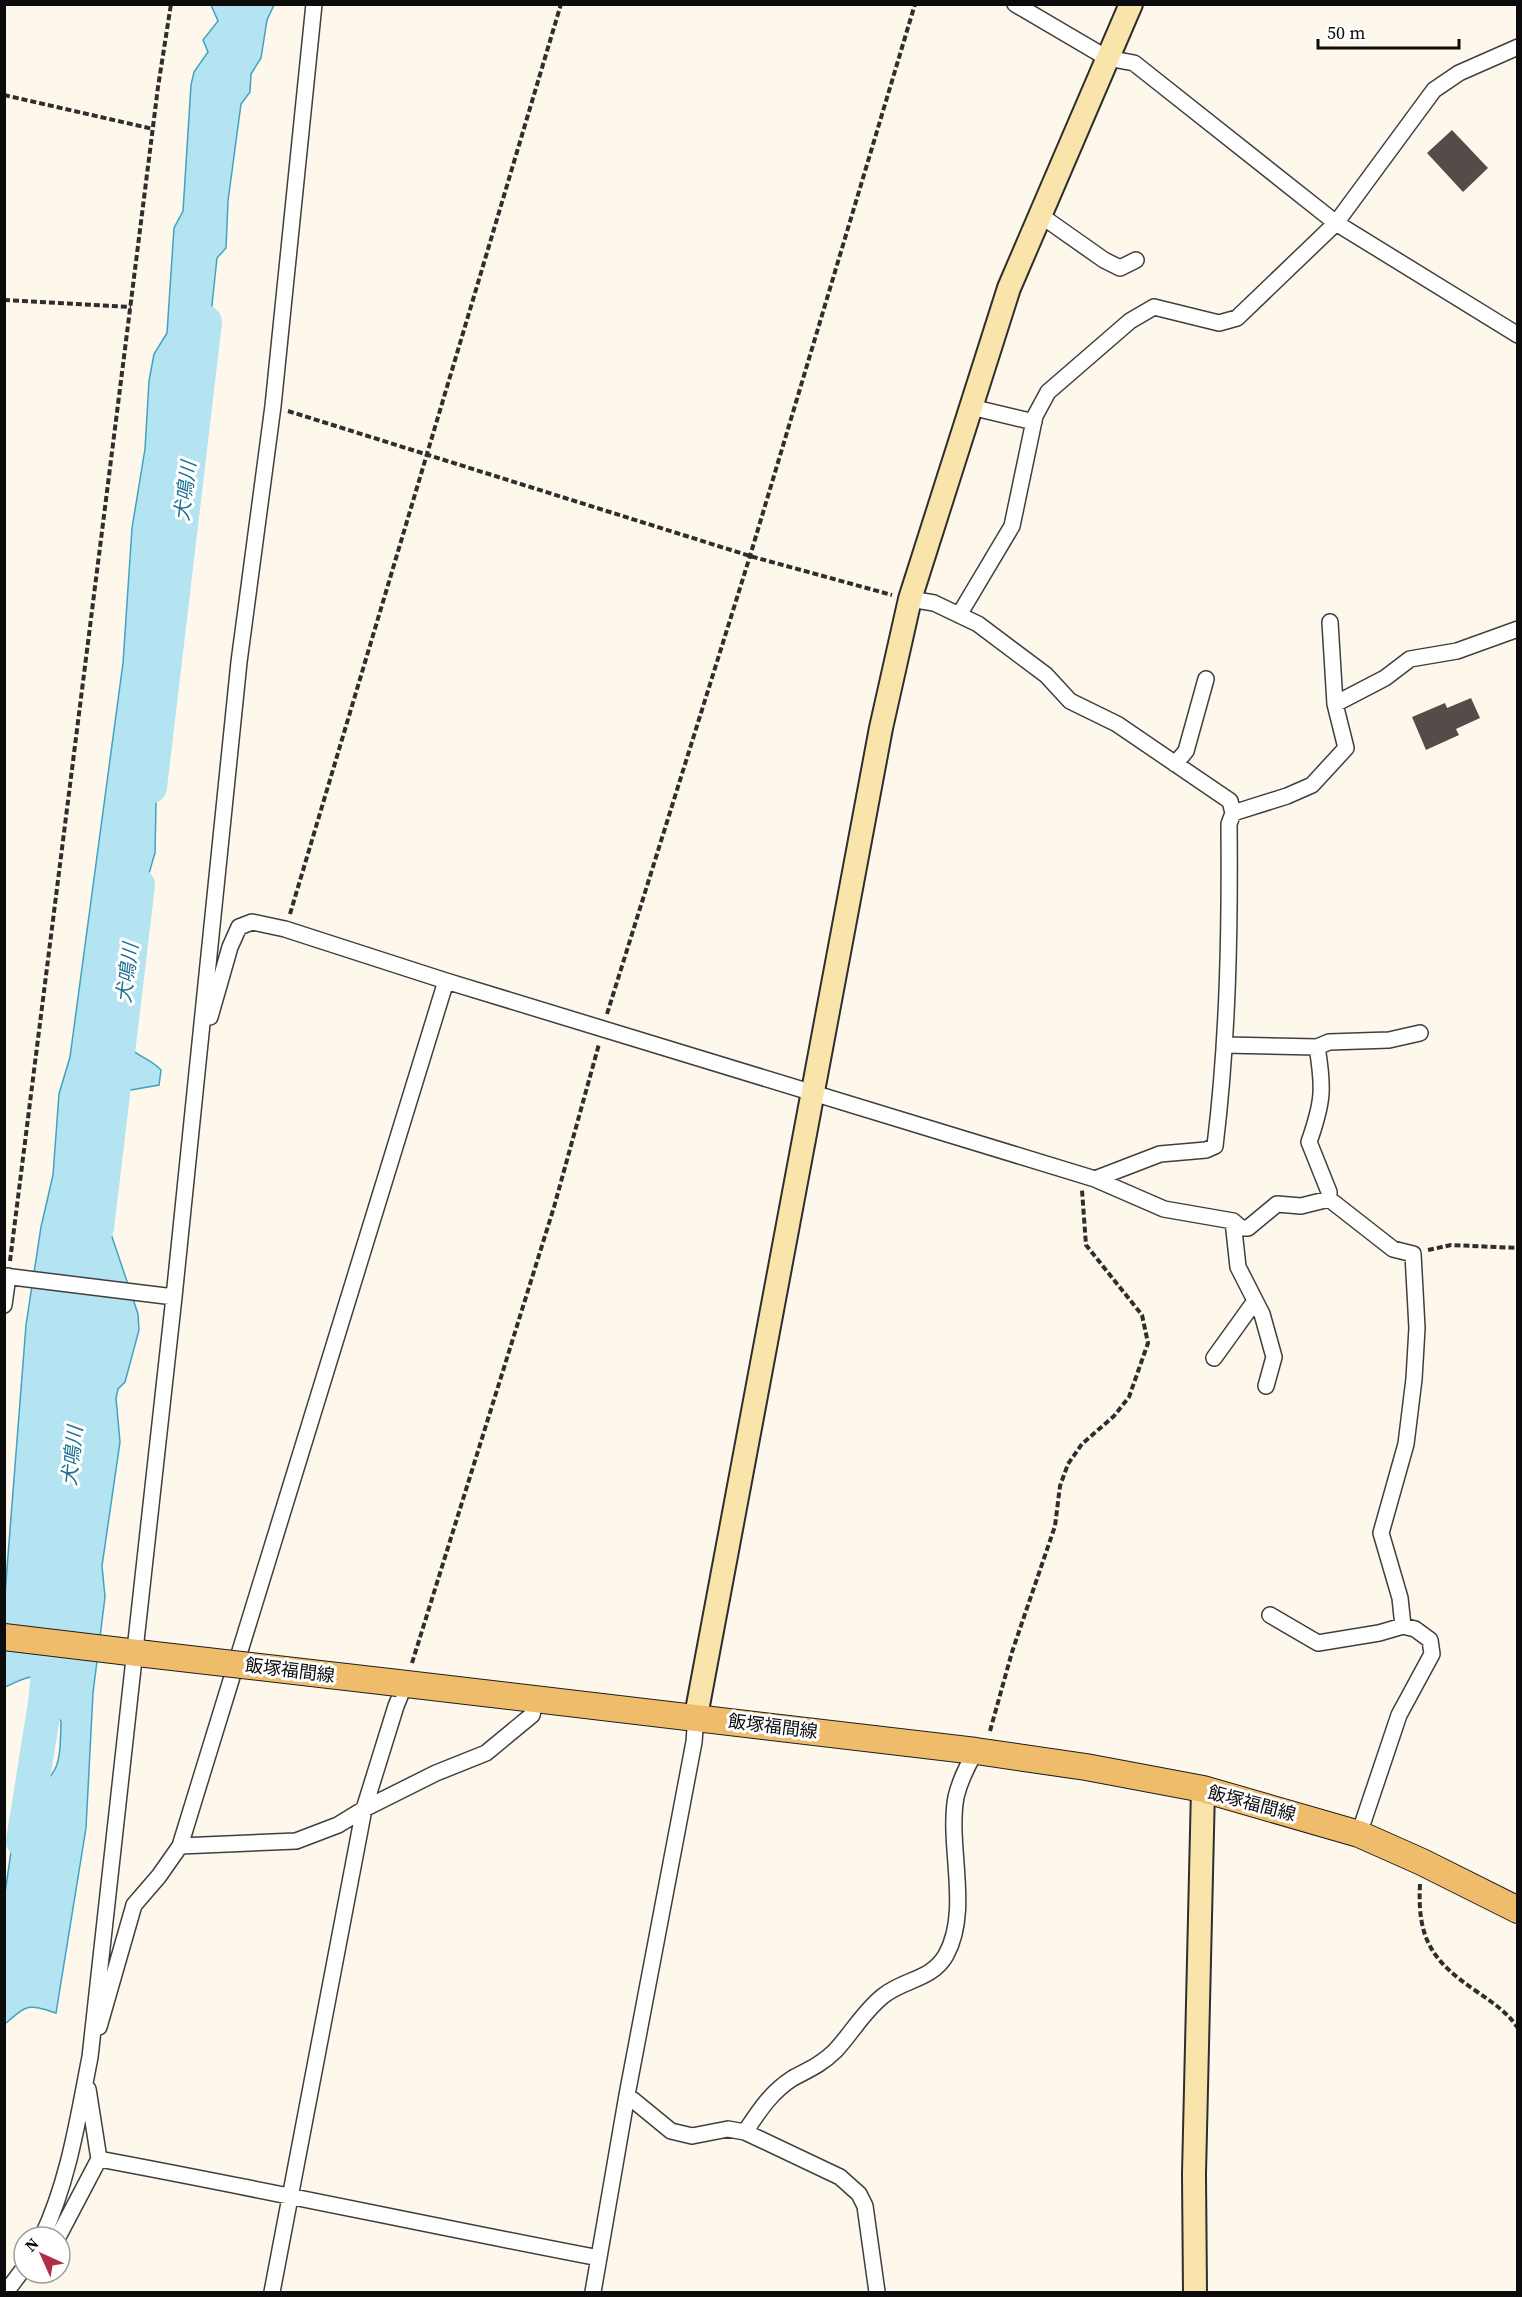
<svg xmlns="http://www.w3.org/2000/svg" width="1522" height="2297" font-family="'Source Serif 4','Noto Sans JP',serif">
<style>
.water{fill:#b4e3f1;stroke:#41a2c3;stroke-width:1.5}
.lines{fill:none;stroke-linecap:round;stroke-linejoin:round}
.river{stroke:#b4e3f1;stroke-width:34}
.building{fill:#544c49}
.street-casing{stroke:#3f3f3f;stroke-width:18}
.secondary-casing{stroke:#2e2e2e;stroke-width:26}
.primary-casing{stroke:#1d1d1d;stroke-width:28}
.path{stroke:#2e2e2e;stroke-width:4;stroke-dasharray:6 3;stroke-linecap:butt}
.street{stroke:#fff;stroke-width:15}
.secondary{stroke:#f9e5ac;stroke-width:22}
.primary{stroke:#efbc6b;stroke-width:26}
.primary-bridge-casing{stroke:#1d1d1d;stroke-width:28;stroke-linecap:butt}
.primary-bridge{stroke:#efbc6b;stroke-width:26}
.labels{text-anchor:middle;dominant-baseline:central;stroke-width:6;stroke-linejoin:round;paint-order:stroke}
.street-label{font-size:18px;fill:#0c0c0c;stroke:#fff}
.water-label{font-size:20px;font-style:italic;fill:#1e7294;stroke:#fff}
</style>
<rect width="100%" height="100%" fill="#fef8ec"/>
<!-- water -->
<path class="water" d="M 211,5 L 274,5 L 267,20 L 261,58 L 251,74 L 250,92 L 241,104 L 228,201 L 226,248 L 217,258 L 207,351 L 192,388 L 190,423 L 183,435 L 185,457 L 179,513 L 173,533 L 176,542 L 159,659 L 155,853 L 127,948 L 128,1046 C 137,1057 150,1058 161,1070 L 159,1085 L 125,1091 L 118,1096 L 108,1112 L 100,1142 L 100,1170 L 107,1203 L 107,1222 L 138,1314 L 139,1330 L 125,1382 L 118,1389 L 116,1398 L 120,1442 L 102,1566 L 105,1597 L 93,1693 L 86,1828 L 56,2013 C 27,2004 28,2004 5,2024 L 5,1893 L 18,1804 C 59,1772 60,1773 61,1721 L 52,1713 L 54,1685 C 28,1672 29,1677 5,1687 L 5,1594 L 26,1325 L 41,1227 L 53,1175 L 59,1094 L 70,1057 L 123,663 L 132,528 L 145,449 L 149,381 L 154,354 L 167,333 L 174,228 L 183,211 L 191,85 L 194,72 L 208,52 L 203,40 L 218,21 Z"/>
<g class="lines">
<!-- river -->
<path class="river" d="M 150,787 L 205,322
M 97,1228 L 138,885
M 23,1841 L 45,1703 L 52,1636"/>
</g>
<!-- building -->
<path class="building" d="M 1452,130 L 1488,168 L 1463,192 L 1427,153 Z
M 1471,698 L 1480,718 L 1456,729 L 1459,735 L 1426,750 L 1412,717 L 1445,703 L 1447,708 Z"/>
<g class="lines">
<defs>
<path id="street" d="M 1015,4 L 1107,58 L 1134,63 L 1336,223 L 1518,335
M 1040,215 L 1104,260 L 1120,268 L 1136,260
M 971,407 L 1034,422
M 910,599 L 934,603 L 978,624 L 1046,675 L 1070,701 L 1117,724 L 1230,801 L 1233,813 L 1229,824 C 1230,932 1228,1039 1215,1146 L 1206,1150 L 1160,1154 L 1095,1179
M 959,615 L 1012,526 L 1035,416 L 1048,392 L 1130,321 L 1154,307 L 1219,323 L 1237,318 L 1336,223 L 1434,90 L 1459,73 L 1518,47
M 1330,622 L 1335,704
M 1175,764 L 1186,751 L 1206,679
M 1233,813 L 1287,796 L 1312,785 L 1346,748 L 1335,704 L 1385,678 L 1410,659 L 1457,651 L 1518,629
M 210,1017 L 230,947 L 239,927 L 252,922 L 285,929 L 446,981 L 1095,1179 L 1164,1209 L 1233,1221 L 1241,1228 L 1248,1228 L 1277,1204 L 1301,1206 L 1329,1199 L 1393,1249 L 1413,1254 L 1417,1328 L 1414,1379 L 1406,1444 L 1381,1533 L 1400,1598 L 1403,1626 L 1415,1629 L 1430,1640 L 1432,1654 L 1399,1715 L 1359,1834
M 1224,1045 L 1317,1047 C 1324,1089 1323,1102 1309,1142 L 1329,1192 L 1329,1199
M 1317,1047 L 1329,1042 L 1389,1040 L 1420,1033
M 1233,1221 L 1238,1267 L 1262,1314 L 1274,1357 L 1266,1386
M 4,1276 L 174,1297
M 4,1305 L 8,1276
M 1214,1358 L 1255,1301
M 1270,1615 L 1318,1643 L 1379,1633 L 1403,1626
M 180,1846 L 296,1841 L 338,1825 L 364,1809 L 436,1773 L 486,1753 L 532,1715 L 536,1698
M 99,2027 L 134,1905 L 159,1876 L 180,1846 L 446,981
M 627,2095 L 671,2131 L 692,2136 L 728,2129 L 745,2132 L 840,2177 L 859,2194 L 865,2206 L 877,2292
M 745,2132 C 759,2111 771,2092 793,2078 C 808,2070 822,2064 835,2051 C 852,2033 863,2012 883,1996 C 904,1979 932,1980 946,1955 C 971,1910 947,1846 956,1797 C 960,1780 967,1766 976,1751
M 99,2159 C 266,2190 432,2226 599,2258
M 42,2237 C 69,2180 78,2118 90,2057 L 174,1297 L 239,662 L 273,406 L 314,4
M 58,2237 L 99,2159 L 88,2089
M 6,2292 L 24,2268
M 272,2292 L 364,1809 L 396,1706 L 405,1684
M 593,2292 L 627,2095 L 694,1742 L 696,1716"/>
<path id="secondary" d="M 696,1716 L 881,728 L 910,599 L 1009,288 L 1131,4
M 1195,2292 L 1194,2174 L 1203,1789"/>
<path id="primary" d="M 4,1637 L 146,1654
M 398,1683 L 976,1751 L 1086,1767 L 1203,1789 L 1359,1834 L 1422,1862 L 1518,1910"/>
</defs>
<!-- street casing -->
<use href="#street" class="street-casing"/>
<!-- secondary casing -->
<use href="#secondary" class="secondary-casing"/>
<!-- primary casing -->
<use href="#primary" class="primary-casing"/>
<!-- path -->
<path class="path" d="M 4,95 L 153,129
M 4,300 L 131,307
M 288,411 L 750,556 L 892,595
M 290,914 L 561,4
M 607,1014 L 750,556 L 915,4
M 1428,1250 L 1451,1245 L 1518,1248
M 10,1261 L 158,87 L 171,4
M 412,1663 L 554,1207 L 599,1044
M 990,1731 L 1012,1652 L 1055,1526 L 1060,1486 L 1068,1464 L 1082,1444 L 1114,1416 L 1129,1397 L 1148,1343 L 1142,1315 L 1086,1245 L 1082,1190
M 1420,1884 C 1417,1939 1432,1961 1476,1991 C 1493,2003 1506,2011 1518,2028"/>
<!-- street -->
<use href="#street" class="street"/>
<!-- secondary -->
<use href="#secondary" class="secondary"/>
<!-- primary -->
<use href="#primary" class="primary"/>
<defs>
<path id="primary-bridge" d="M 146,1654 L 398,1683"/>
</defs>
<!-- primary-bridge casing -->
<use href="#primary-bridge" class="primary-bridge-casing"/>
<!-- primary-bridge -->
<use href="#primary-bridge" class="primary-bridge"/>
</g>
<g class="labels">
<!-- street labels -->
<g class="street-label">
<text transform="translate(290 1670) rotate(7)">飯塚福間線</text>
<text transform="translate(773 1726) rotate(7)">飯塚福間線</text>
<text transform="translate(1252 1803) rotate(15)">飯塚福間線</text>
</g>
<!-- water labels -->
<g class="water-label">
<text transform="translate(185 491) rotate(-83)">犬鳴川</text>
<text transform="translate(127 973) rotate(-83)">犬鳴川</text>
<text transform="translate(72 1456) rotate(-84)">犬鳴川</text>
</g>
</g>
<!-- border -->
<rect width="1522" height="2297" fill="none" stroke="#0c0c0c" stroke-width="12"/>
<!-- north arrow -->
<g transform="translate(42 2255) rotate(315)"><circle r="28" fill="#ffffff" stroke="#9e9e9e" stroke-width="1.5"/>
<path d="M0-4.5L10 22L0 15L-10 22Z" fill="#b22e47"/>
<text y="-9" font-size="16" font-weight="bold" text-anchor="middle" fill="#0c0c0c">N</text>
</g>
<!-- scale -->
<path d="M1318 39v9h141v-9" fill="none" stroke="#0c0c0c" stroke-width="3"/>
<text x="1327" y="39" font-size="18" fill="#0c0c0c" stroke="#ffffff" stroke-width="4.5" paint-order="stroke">50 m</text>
</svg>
